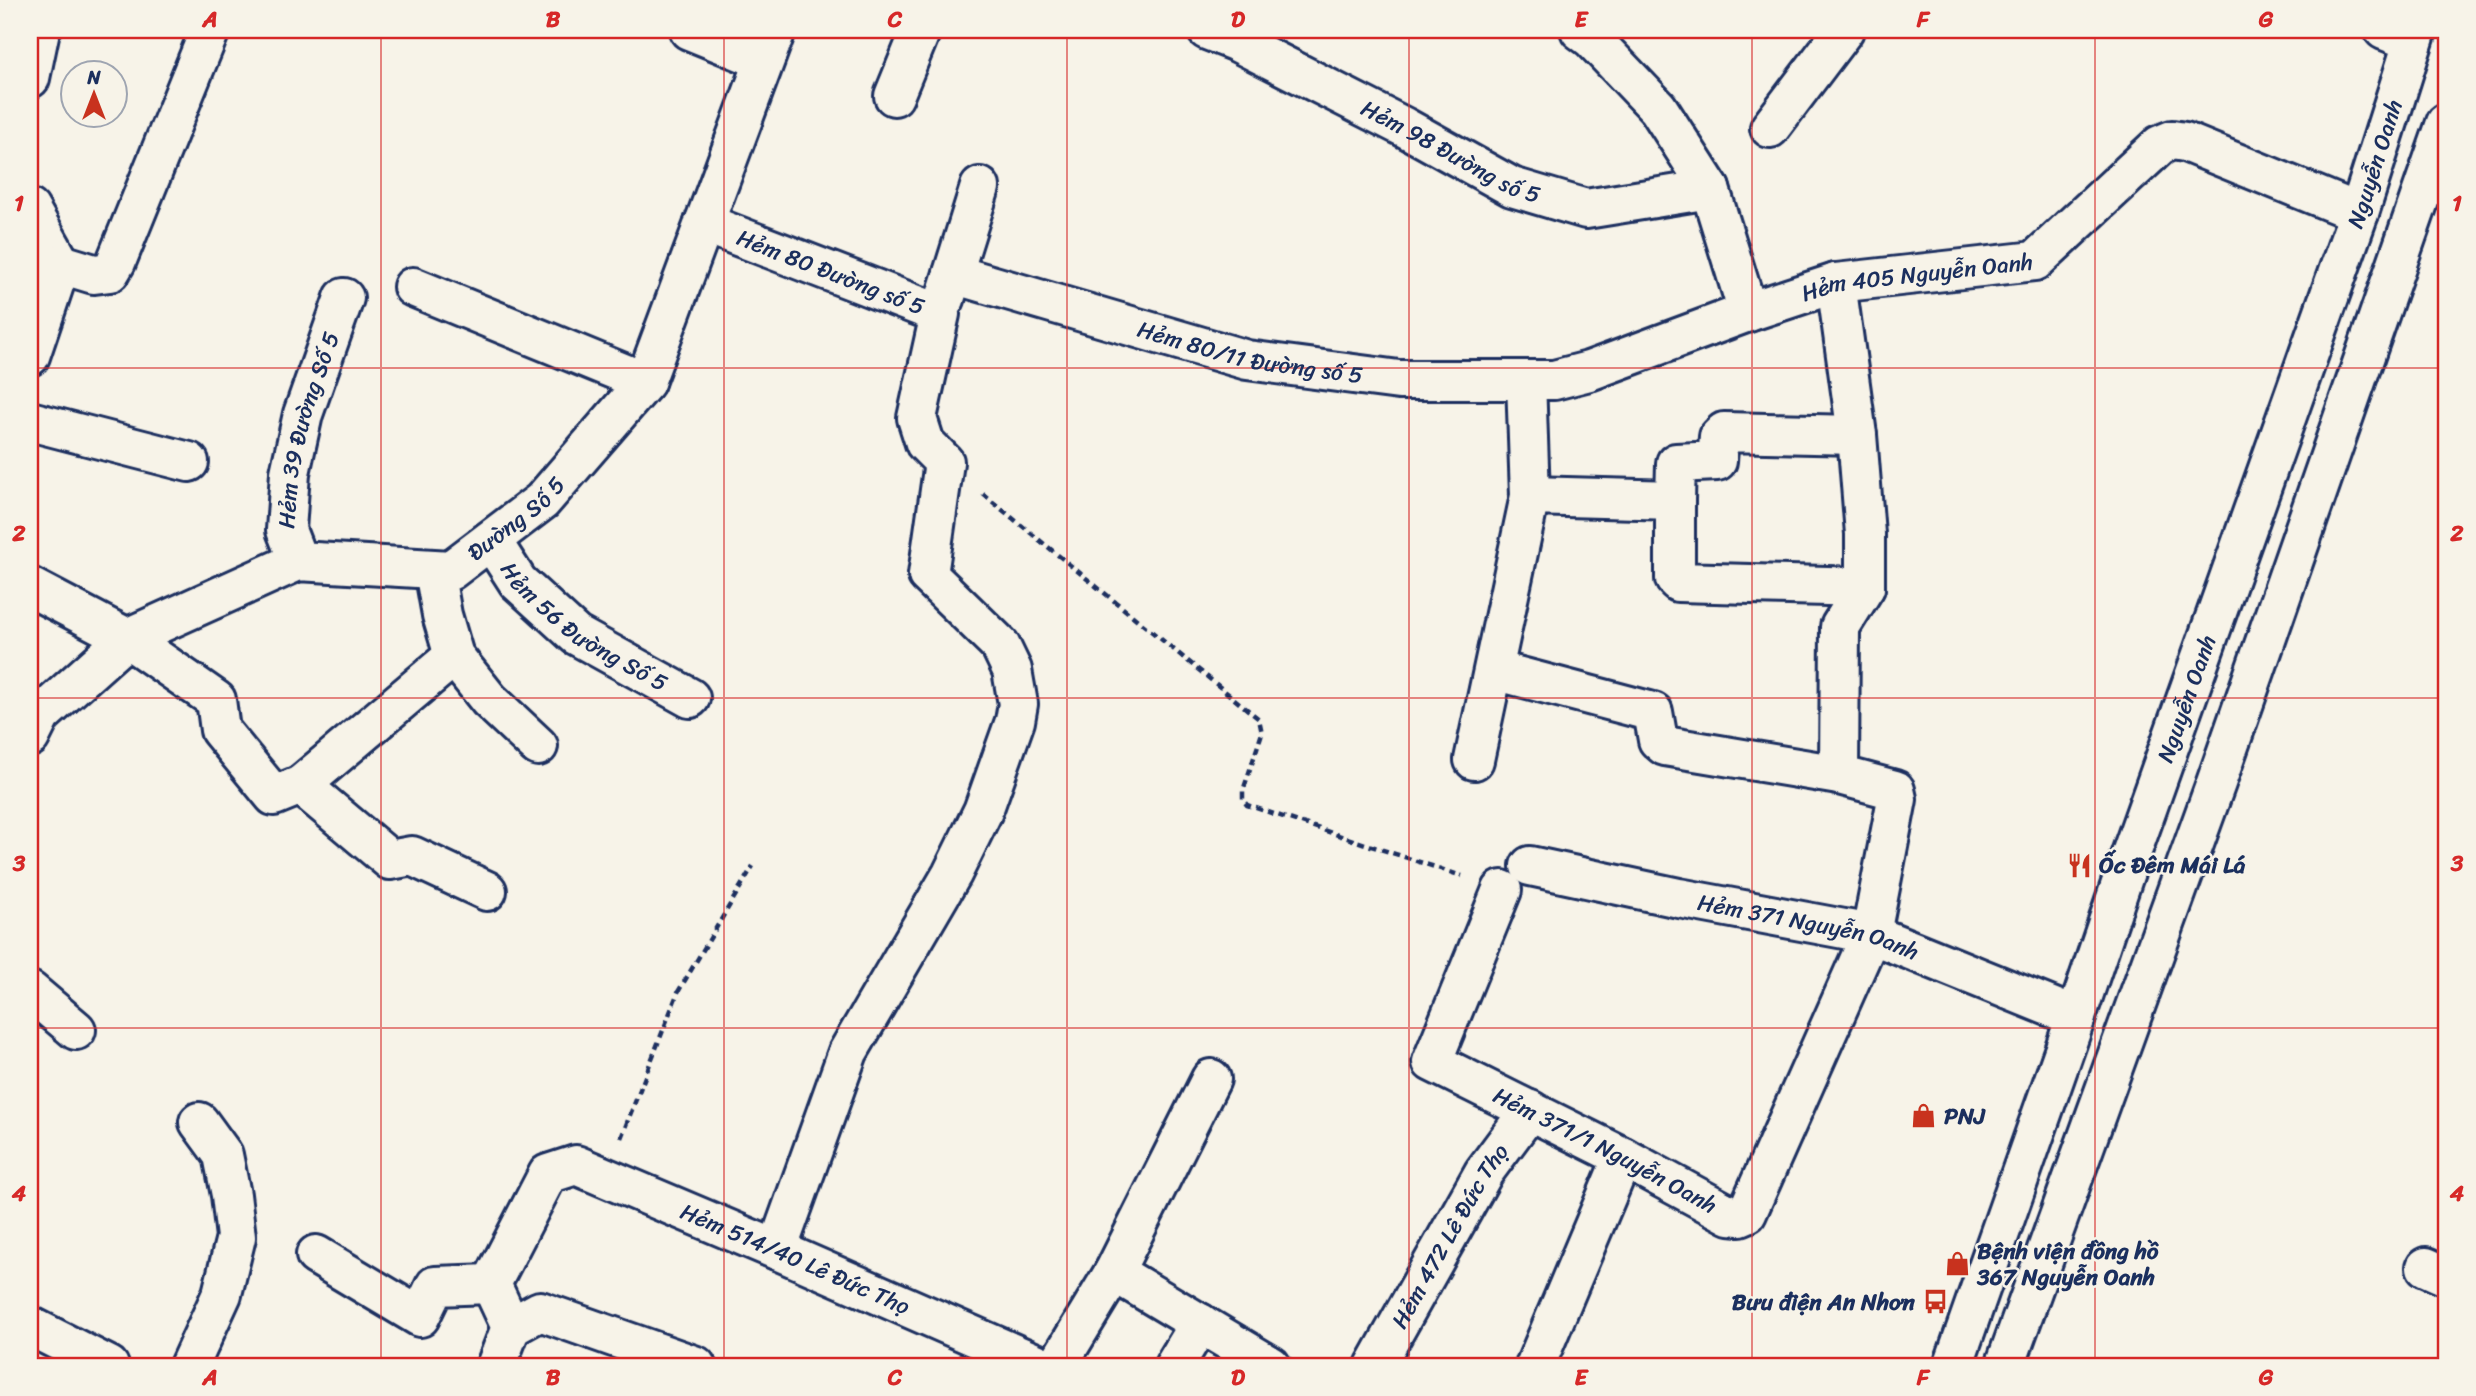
<svg xmlns="http://www.w3.org/2000/svg" width="2476" height="1396" font-family="Sriracha,sans-serif">
<style>
.lines{fill:none;stroke-linecap:round;stroke-linejoin:round}
.minor-casing{stroke:#1b2f5e;stroke-width:44}
.major-casing{stroke:#1b2f5e;stroke-width:44}
.path{stroke:#1b2f5e;stroke-width:4.5;stroke-dasharray:7 5;stroke-linecap:butt}
.minor{stroke:#f7f3e8;stroke-width:38}
.major{stroke:#f7f3e8;stroke-width:38}
.grid{fill:none;stroke:#d62828;stroke-width:2;stroke-opacity:0.55}
.labels{text-anchor:middle;dominant-baseline:central;stroke-width:5;stroke-linejoin:round;paint-order:stroke}
.street-label{font-size:23px;fill:#1b2f5e;stroke:#f7f3e8}
.poi-label{font-size:23px;font-weight:bold;fill:#1b2f5e;stroke:#f7f3e8;text-anchor:start}
.neatline{fill:none;stroke:#d62828;stroke-width:2.5}
.grid-label{font-size:23px;text-anchor:middle;font-weight:bold;fill:#d62828}
</style>
<rect width="100%" height="100%" fill="#f7f3e8"/>
<filter id="ink" filterUnits="userSpaceOnUse"><feTurbulence type="fractalNoise" baseFrequency=".0143" numOctaves="2"/><feDisplacementMap in="SourceGraphic" scale="14" xChannelSelector="R" yChannelSelector="G"/><feConvolveMatrix kernelMatrix="1 2 1 2 8 2 1 2 1" color-interpolation-filters="sRGB"/></filter>
<g filter="url(#ink)">
<g class="lines">
<defs>
<g id="minor">
<path d="M 689,30 L 763,60"/>
<path id="s1" d="M 1207,30 L 1235,41 L 1404,127 L 1512,187 L 1586,209 L 1710,189"/>
<path d="M 1580,30 L 1592,39 L 1658,108 L 1710,189 L 1748,312"/>
<path d="M 2384,30 L 2412,41"/>
<path d="M 30,78 L 40,30"/>
<path d="M 894,96 L 921,30"/>
<path d="M 1770,128 L 1844,30"/>
<path d="M 30,209 L 61,264 L 30,356"/>
<path id="s2" d="M 704,223 L 940,314 L 917,418 L 925,443 L 944,462 L 928,575 L 1000,645 L 1012,670 L 1018,704 L 1015,721 L 983,811 L 952,874 L 848,1052 L 777,1250"/>
<path d="M 61,264 L 94,274 L 110,272 L 116,262 L 210,30"/>
<path id="s3" d="M 953,274 L 1247,360 L 1399,380 L 1554,380 L 1589,371 L 1748,312 L 1836,283 L 2035,261 L 2160,145 L 2172,140 L 2185,142 L 2359,213"/>
<path d="M 413,287 L 645,382"/>
<path d="M 945,299 L 980,187"/>
<path d="M 30,421 L 189,462"/>
<path d="M 1530,496 L 1675,500 L 1675,579 L 1678,582 L 1865,587"/>
<path d="M 1675,500 L 1676,463 L 1717,461 L 1719,437 L 1724,432 L 1857,435"/>
<path id="s4" d="M 491,540 L 518,582 L 576,635 L 690,698"/>
<path id="s5" d="M 298,561 L 286,530 L 290,473 L 303,414 L 344,298"/>
<path d="M 434,570 L 442,615 L 454,656 L 489,700 L 538,746"/>
<path d="M 30,587 L 127,638 L 216,700 L 220,730 L 274,796 L 301,785 L 390,860 L 412,856 L 487,891"/>
<path d="M 1494,670 L 1653,712 L 1658,740 L 1665,746 L 1839,775"/>
<path id="s6" d="M 30,737 L 41,715 L 127,638 L 298,561 L 451,570 L 542,501 L 645,382 L 776,30"/>
<path d="M 1474,760 L 1530,496 L 1526,380"/>
<path d="M 301,785 L 454,656"/>
<path id="s7" d="M 1530,866 L 1679,898 L 1871,934 L 2076,1017"/>
<path id="s8" d="M 1502,890 L 1432,1062 L 1623,1157 L 1730,1215 L 1740,1216 L 1747,1213 L 1871,934 L 1897,799 L 1895,790 L 1839,775 L 1840,627 L 1865,587 L 1865,534 L 1857,435 L 1836,283"/>
<path d="M 30,991 L 76,1030"/>
<path d="M 316,1255 L 420,1317 L 435,1286 L 491,1284"/>
<path d="M 2426,1267 L 2446,1276"/>
<path d="M 1114,1272 L 1271,1366"/>
<path d="M 30,1326 L 109,1366"/>
<path d="M 511,1327 L 540,1311 L 696,1366"/>
<path d="M 189,1366 L 222,1294 L 236,1237 L 231,1195 L 223,1155 L 199,1122"/>
<path id="s9" d="M 496,1366 L 511,1327 L 491,1284 L 548,1174 L 576,1165 L 777,1250 L 1042,1366"/>
<path d="M 1057,1366 L 1114,1272 L 1211,1079"/>
<path d="M 1174,1366 L 1200,1323"/>
<path id="s10" d="M 1375,1366 L 1484,1172 L 1530,1110"/>
<path d="M 1535,1366 L 1623,1157"/>
</g>
<g id="major">
<path id="s11" d="M 1953,1366 L 2076,1017 L 2131,854 L 2359,213 L 2417,30"/>
<path d="M 2005,1366 L 2216,783 L 2446,123"/>
</g>
</defs>
<!-- minor casing -->
<use href="#minor" class="minor-casing"/>
<!-- major casing -->
<use href="#major" class="major-casing"/>
<!-- path -->
<path class="path" d="M 983,494 L 1259,719 L 1262,733 L 1243,791 L 1243,800 L 1247,805 L 1462,876
M 621,1138 L 678,992 L 753,866"/>
<!-- minor -->
<use href="#minor" class="minor"/>
<!-- major -->
<use href="#major" class="major"/>
</g>
</g>
<!-- grid -->
<path class="grid" d="M 381,30 L 381,1366M 724,30 L 724,1366M 1067,30 L 1067,1366M 1409,30 L 1409,1366M 1752,30 L 1752,1366M 2095,30 L 2095,1366M 30,368 L 2446,368M 30,698 L 2446,698M 30,1028 L 2446,1028"/>
<!-- icons -->
<defs>
<symbol id="restaurant-bare" viewBox="-9 -9 18 18"><path d="M-5-6h1v4h1v-4h1v4h1v-4h1v5L-1.5 .5V6h-2V.5L-5-1ZM5-6V6H3V1.5H1.5Q1.5-4 5-6Z" fill="#c8321e" stroke="#f7f3e8" stroke-width="2.5" paint-order="stroke"/></symbol>
<symbol id="shop-bare" viewBox="-9 -9 18 18"><path d="M-5-2.5h2.3a2.7 3.5 0 0 1 5.4 0H5L5.5 6h-11ZM-1.5-2.5h3a1.5 2.3 0 0 0-3 0Z" fill="#c8321e" stroke="#f7f3e8" stroke-width="2.5" paint-order="stroke"/></symbol>
<symbol id="bus-bare" viewBox="-9 -9 18 18"><path d="M-5-6H5V4H4V6H2V4H-2V6H-4V4H-5ZM-3.5-4V0h7V-4ZM-3.5 1.2v1.5H-2V1.2ZM2 1.2v1.5H3.5V1.2Z" fill="#c8321e" stroke="#f7f3e8" stroke-width="2.5" paint-order="stroke"/></symbol>
</defs>
<g fill-rule="evenodd">
<use href="#restaurant-bare" x="2062" y="848" width="35" height="35"/>
<use href="#shop-bare" x="1906" y="1098" width="35" height="35"/>
<use href="#shop-bare" x="1940" y="1246" width="35" height="35"/>
<use href="#bus-bare" x="1918" y="1284" width="35" height="35"/>
</g>
<g class="labels">
<!-- street labels -->
<g class="street-label">
<text stroke="none"><textPath href="#s1" startOffset="273">Hẻm 98 Đường số 5</textPath></text>
<text stroke="none"><textPath href="#s11" startOffset="1274">Nguyễn Oanh</textPath></text>
<text stroke="none"><textPath href="#s2" startOffset="136">Hẻm 80 Đường số 5</textPath></text>
<text stroke="none"><textPath href="#s3" startOffset="994">Hẻm 405 Nguyễn Oanh</textPath></text>
<text stroke="none"><textPath href="#s3" startOffset="308">Hẻm 80/11 Đường số 5</textPath></text>
<text stroke="none"><textPath href="#s5" startOffset="136">Hẻm 39 Đường Số 5</textPath></text>
<text stroke="none"><textPath href="#s6" startOffset="564">Đường Số 5</textPath></text>
<text stroke="none"><textPath href="#s4" startOffset="130">Hẻm 56 Đường Số 5</textPath></text>
<text stroke="none"><textPath href="#s11" startOffset="707">Nguyễn Oanh</textPath></text>
<text stroke="none"><textPath href="#s7" startOffset="285">Hẻm 371 Nguyễn Oanh</textPath></text>
<text stroke="none"><textPath href="#s8" startOffset="380">Hẻm 371/1 Nguyễn Oanh</textPath></text>
<text stroke="none"><textPath href="#s10" startOffset="150">Hẻm 472 Lê Đức Thọ</textPath></text>
<text stroke="none"><textPath href="#s9" startOffset="481">Hẻm 514/40 Lê Đức Thọ</textPath></text>
</g>
<!-- poi labels -->
<g class="poi-label">
<text x="2099" y="865">Ốc Đêm Mái Lá</text>
<text x="1944" y="1116">PNJ</text>
<text x="1977" y="1251">Bệnh viện đồng hồ<tspan x="1977" dy="26">367 Nguyễn Oanh</tspan></text>
<text x="1915" y="1302" text-anchor="end">Bưu điện An Nhơn</text>
</g>
</g>
<!-- margin -->
<rect width="2476" height="1396" fill="none" stroke="#f7f3e8" stroke-width="77"/>
<!-- north arrow -->
<g transform="translate(94 94)"><circle r="33" fill="#f7f3e8" stroke="#9fa5b1" stroke-width="2"/>
<path d="M0-5L12 26L0 18L-12 26Z" fill="#c8321e"/>
<text y="-10" font-size="19" font-weight="bold" text-anchor="middle" fill="#1b2f5e">N</text>
</g>
<rect x="38" y="38" width="2400" height="1320" class="neatline"/>
<g class="grid-label">
<text x="210" y="27">A</text>
<text x="553" y="27">B</text>
<text x="895" y="27">C</text>
<text x="1238" y="27">D</text>
<text x="1581" y="27">E</text>
<text x="1923" y="27">F</text>
<text x="2266" y="27">G</text>
<text x="19" y="211">1</text>
<text x="2457" y="211">1</text>
<text x="19" y="541">2</text>
<text x="2457" y="541">2</text>
<text x="19" y="871">3</text>
<text x="2457" y="871">3</text>
<text x="19" y="1201">4</text>
<text x="2457" y="1201">4</text>
<text x="210" y="1385">A</text>
<text x="553" y="1385">B</text>
<text x="895" y="1385">C</text>
<text x="1238" y="1385">D</text>
<text x="1581" y="1385">E</text>
<text x="1923" y="1385">F</text>
<text x="2266" y="1385">G</text>
</g>
</svg>
